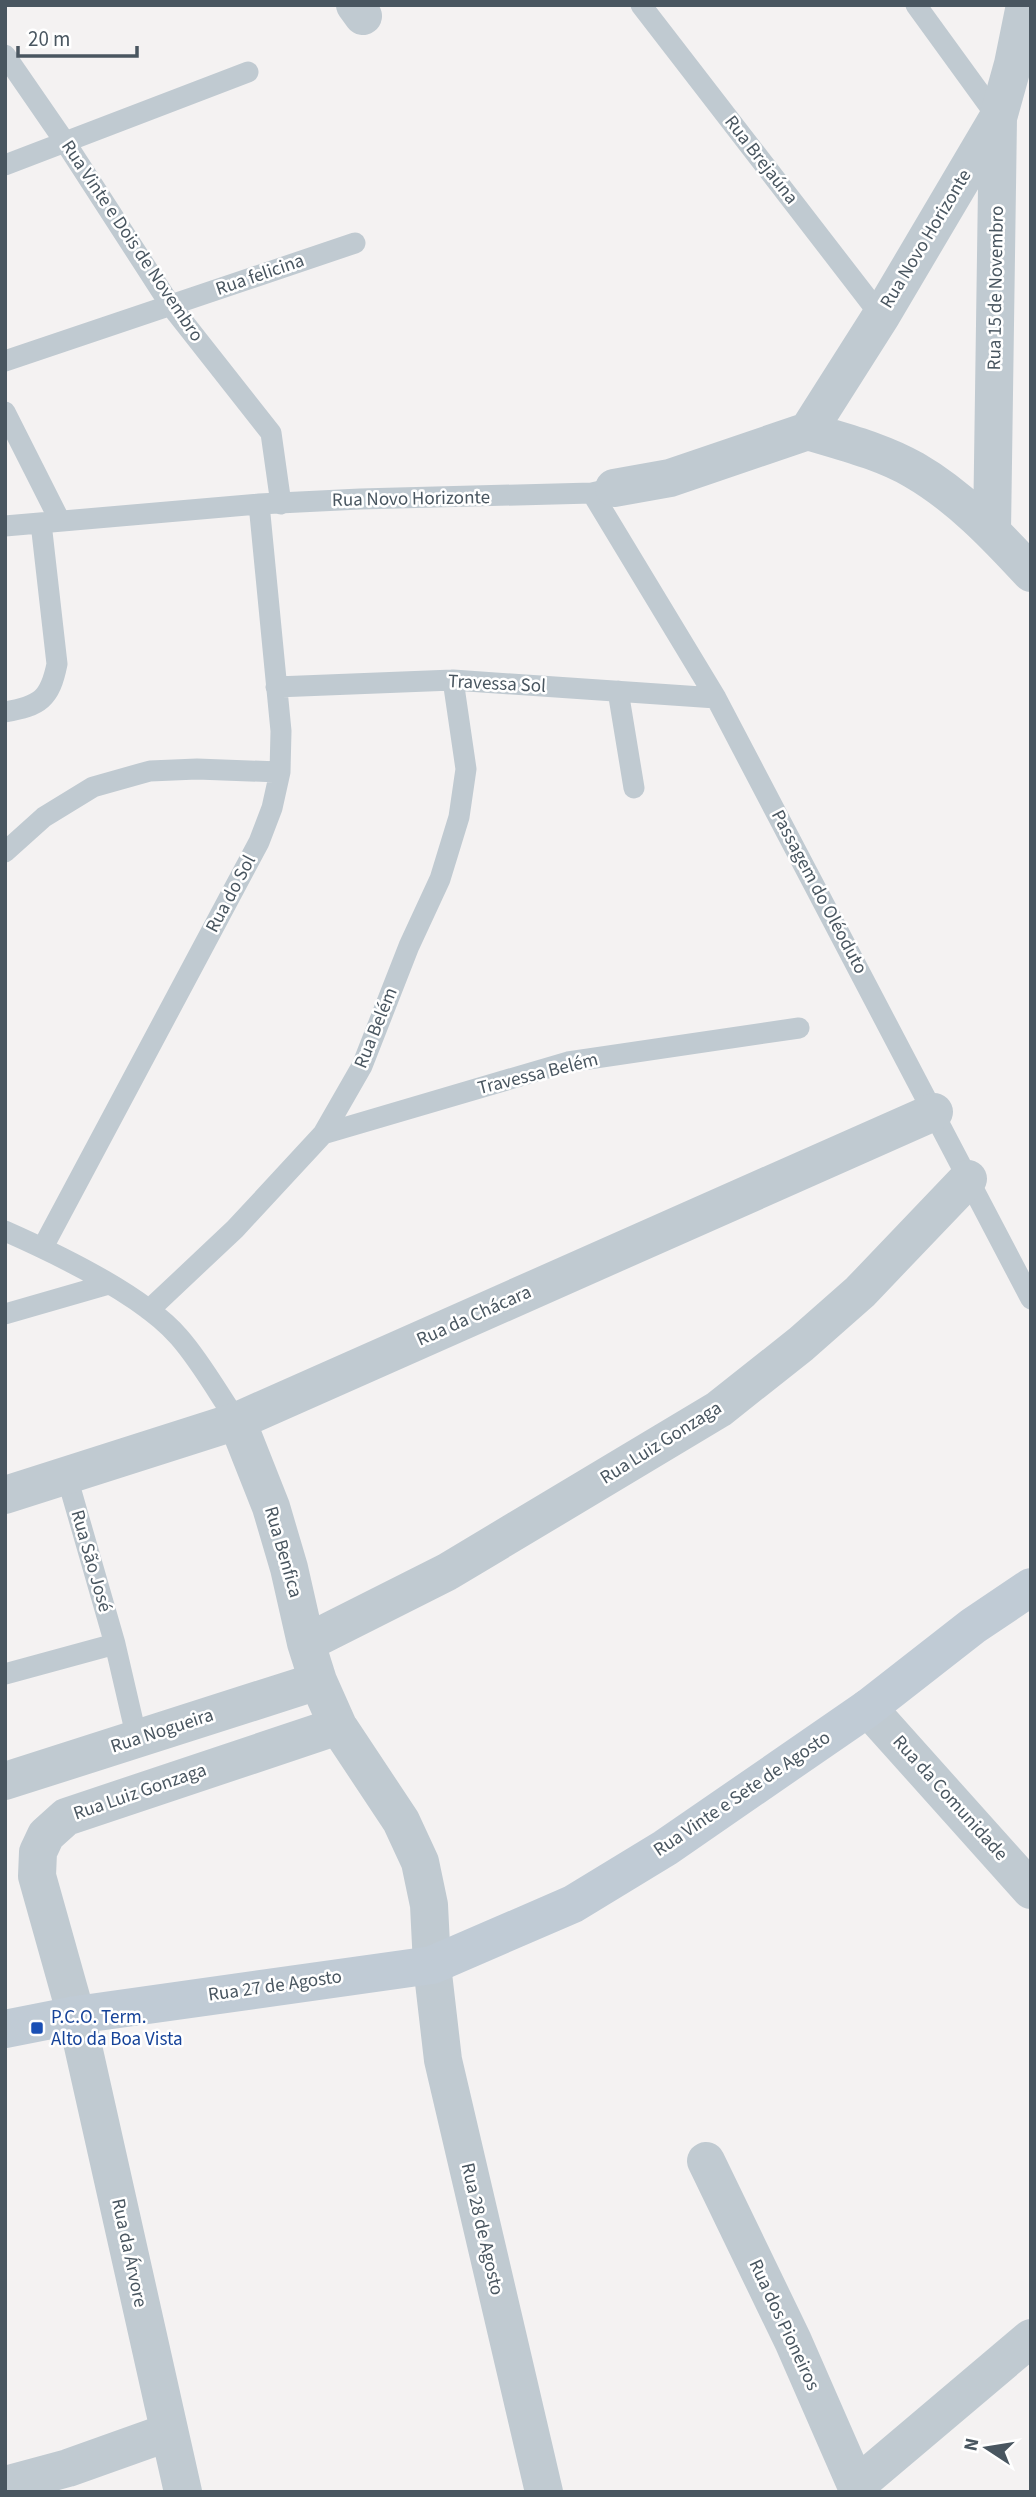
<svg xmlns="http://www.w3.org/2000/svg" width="1036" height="2497" font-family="'Source Sans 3',sans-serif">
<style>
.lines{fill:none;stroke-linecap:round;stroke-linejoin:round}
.lane{stroke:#c0cad1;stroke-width:21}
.street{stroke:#c0cad1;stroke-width:38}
.secondary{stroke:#c0cbd5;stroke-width:38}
.transit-dot{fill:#1a4fb4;stroke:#fff;stroke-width:2.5}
.labels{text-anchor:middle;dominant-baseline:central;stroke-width:5;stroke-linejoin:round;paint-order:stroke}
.street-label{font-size:19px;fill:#495660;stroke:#fff}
.transit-label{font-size:19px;fill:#164399;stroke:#fff;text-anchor:start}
</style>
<rect width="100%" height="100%" fill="#f4f2f2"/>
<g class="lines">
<!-- lane -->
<path class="lane" d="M 641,5 L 881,316
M 916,5 L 998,118
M 5,55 L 65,142 L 171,306 L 271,433 L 281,504
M 5,165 L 248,72
M 5,361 L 355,243
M 5,412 L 60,521
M 592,493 L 716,698 L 1031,1299
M 5,526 L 259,504 L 360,499 L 592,493 L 605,490
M 276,687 L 453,680 L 716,698
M 618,691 L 634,788
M 5,712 C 40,706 50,699 57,664 L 41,523
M 5,852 L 44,817 L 93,787 L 150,771 L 197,769 L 280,772
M 323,1134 L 568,1062 L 799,1028
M 5,1231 C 57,1254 142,1294 179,1337 C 201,1362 218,1393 237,1421
M 43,1247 L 259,842 L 272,808 L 280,772 L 281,731 L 259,504
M 149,1310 L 235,1229 L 323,1134 L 362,1066 L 409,946 L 440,879 L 459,817 L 466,769 L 453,680
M 5,1314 L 109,1284
M 67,1477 L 115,1644 L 137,1739
M 5,1674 L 115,1644"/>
<!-- street -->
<path class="street" d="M 355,5 L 363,16
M 808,431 C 843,442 881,451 914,470 C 959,496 996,535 1031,573
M 614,488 L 670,478 L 808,431 L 881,316 L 998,118
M 992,531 L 998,118 L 1013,64 L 1025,5
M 237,1421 L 271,1507 L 289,1568 L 306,1643 L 318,1681 L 338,1726 L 401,1821 L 420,1862 L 429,1905 L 432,1965 L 443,2060 L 544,2492
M 5,1495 L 237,1421 L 934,1112
M 306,1643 L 447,1572 L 719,1409 L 801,1344 L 860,1292 L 968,1179
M 868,1708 L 1031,1890
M 5,1781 L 318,1681
M 706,2161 L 793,2341 L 859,2492
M 5,2485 L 68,2468 L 169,2432
M 856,2486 L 1031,2338
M 183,2492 L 76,2015 L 37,1876 L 38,1852 L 46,1835 L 66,1817 L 338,1726"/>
<!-- secondary -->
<path class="secondary" d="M 5,2029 L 76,2015 L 432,1965 L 573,1904 L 665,1848 L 868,1708 L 973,1626 L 1031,1587"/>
</g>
<!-- markers -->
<rect class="transit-dot" x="30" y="2021" width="14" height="14" rx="3.5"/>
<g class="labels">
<!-- street labels -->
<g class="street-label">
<text transform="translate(761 160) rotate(52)">Rua Brejaúna</text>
<text transform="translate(926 239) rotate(-59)">Rua Novo Horizonte</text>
<text transform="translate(132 241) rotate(56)">Rua Vinte e Dois de Novembro</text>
<text transform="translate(260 275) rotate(-19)">Rua felicina</text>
<text transform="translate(996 288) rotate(-89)">Rua 15 de Novembro</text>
<text transform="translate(411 499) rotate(-1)">Rua Novo Horizonte</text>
<text transform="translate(497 684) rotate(3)">Travessa Sol</text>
<text transform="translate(819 892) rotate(62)">Passagem do Oléoduto</text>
<text transform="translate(231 894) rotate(-62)">Rua do Sol</text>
<text transform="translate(376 1028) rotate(-68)">Rua Belém</text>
<text transform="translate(538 1074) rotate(-14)">Travessa Belém</text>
<text transform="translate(474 1316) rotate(-24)">Rua da Chácara</text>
<text transform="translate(661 1443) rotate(-32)">Rua Luiz Gonzaga</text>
<text transform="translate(283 1552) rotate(74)">Rua Benfica</text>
<text transform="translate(91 1561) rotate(74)">Rua São José</text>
<text transform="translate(162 1731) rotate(-18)">Rua Nogueira</text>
<text transform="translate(140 1792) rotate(-19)">Rua Luiz Gonzaga</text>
<text transform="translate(742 1794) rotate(-34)">Rua Vinte e Sete de Agosto</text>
<text transform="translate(950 1798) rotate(48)">Rua da Comunidade</text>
<text transform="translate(275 1986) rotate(-8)">Rua 27 de Agosto</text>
<text transform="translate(482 2229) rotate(77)">Rua 28 de Agosto</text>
<text transform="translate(129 2253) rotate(78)">Rua da Árvore</text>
<text transform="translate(784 2325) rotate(65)">Rua dos Pioneiros</text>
</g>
<!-- transit labels -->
<g class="transit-label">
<text x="51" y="2017">P.C.O. Term.<tspan x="51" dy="22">Alto da Boa Vista</tspan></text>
</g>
</g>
<!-- border -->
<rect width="1036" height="2497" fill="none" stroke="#495660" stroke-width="14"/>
<!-- north arrow -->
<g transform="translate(987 2448) rotate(282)" stroke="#ffffff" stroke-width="5" paint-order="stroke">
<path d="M0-5L12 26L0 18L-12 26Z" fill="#495660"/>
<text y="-10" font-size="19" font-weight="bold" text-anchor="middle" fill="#495660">N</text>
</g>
<!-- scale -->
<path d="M18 46v10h119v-10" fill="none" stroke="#495660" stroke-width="3.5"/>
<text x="28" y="46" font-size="21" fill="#495660" stroke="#ffffff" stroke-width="5" paint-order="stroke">20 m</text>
</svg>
